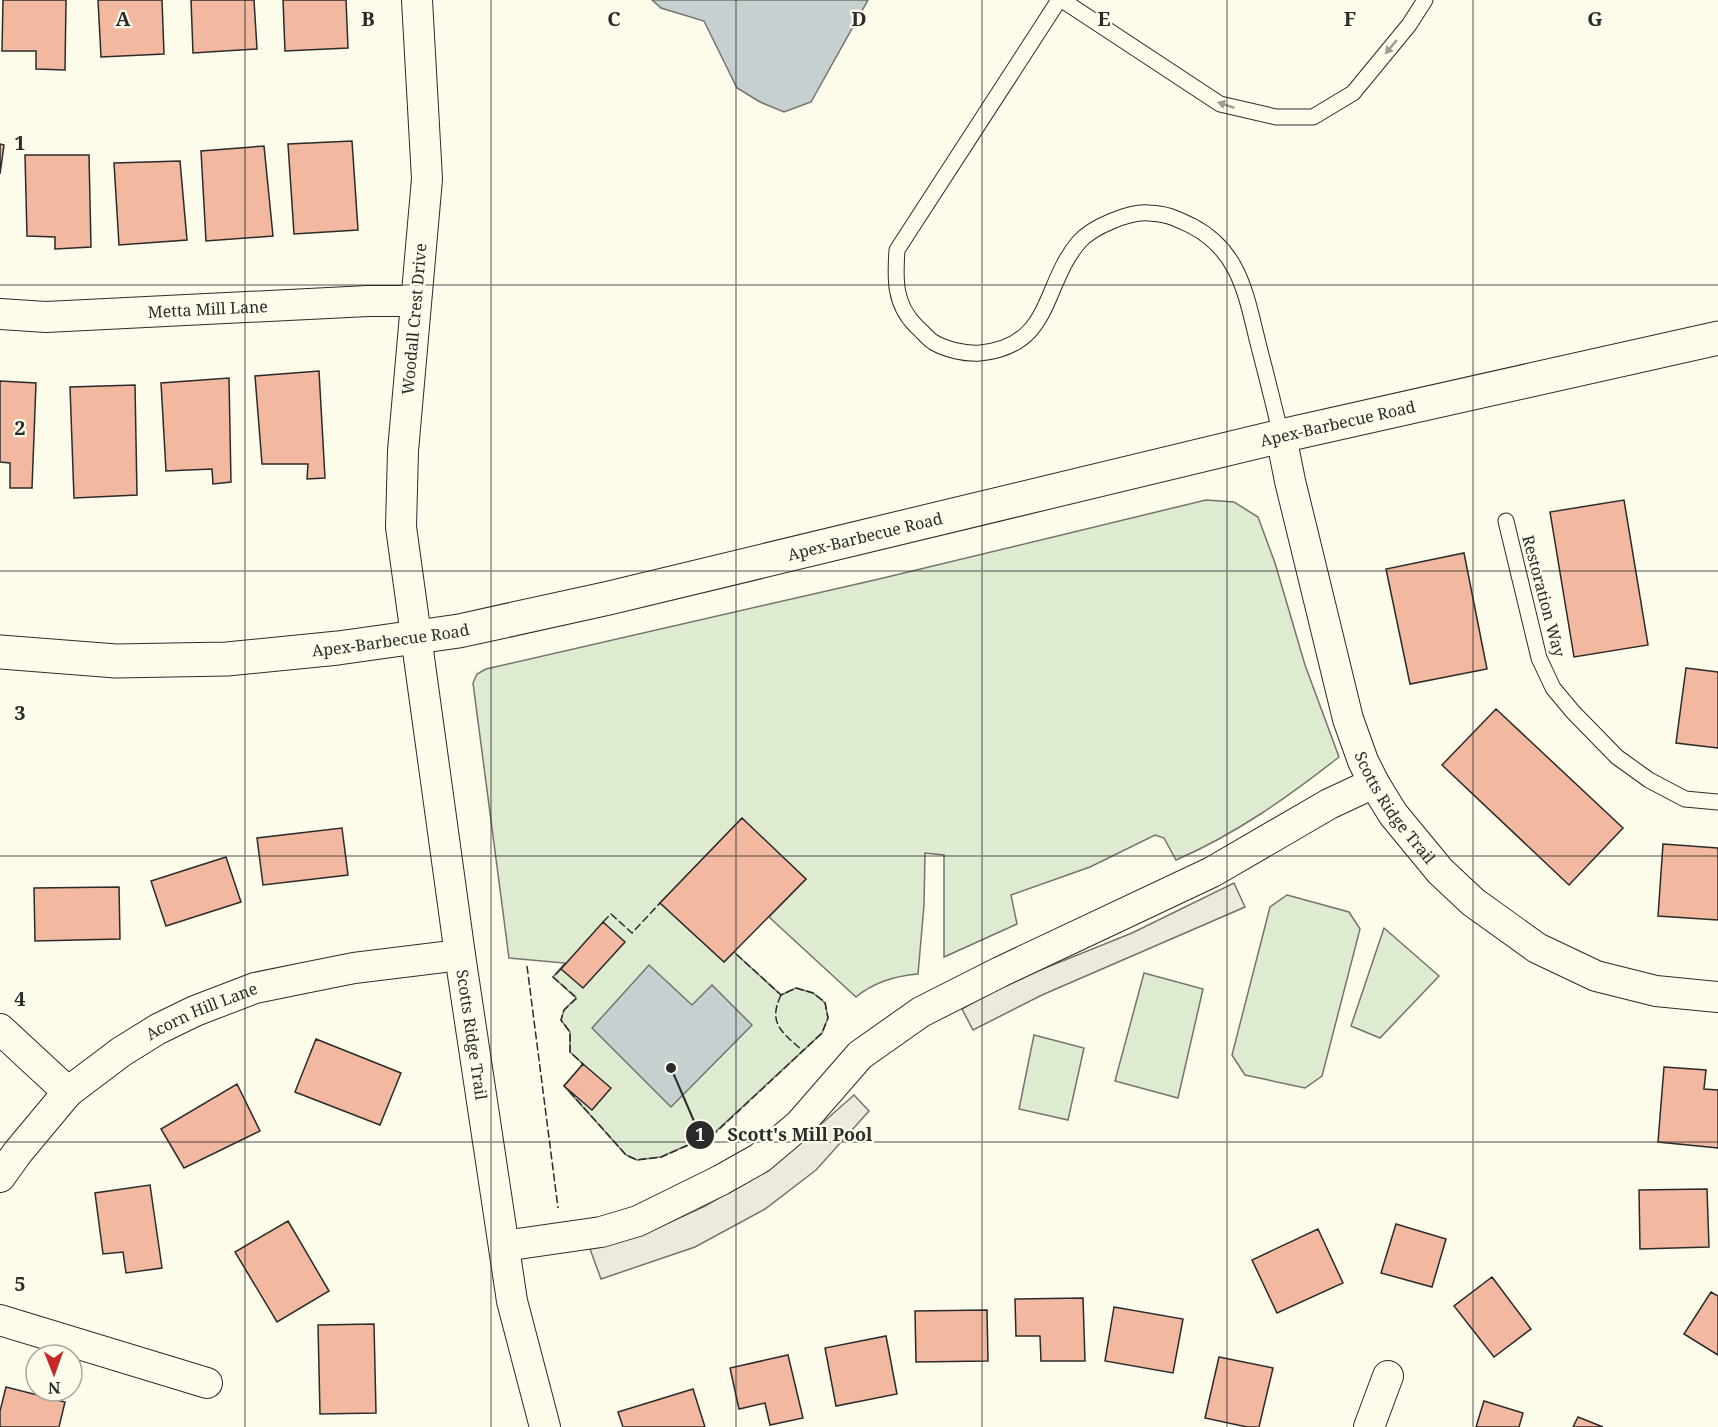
<svg xmlns="http://www.w3.org/2000/svg" width="1718" height="1427" font-family="'Noto Serif',serif">
<style>
.green{fill:#deebd1;stroke:#74746e;stroke-width:1.5}
.parking{fill:#eceadb;stroke:#74746e;stroke-width:1.5}
.water{fill:#c7d0d0;stroke:#74746e;stroke-width:1.5}
.building{fill:#f2b8a0;stroke:#2b2b2b;stroke-width:1.5}
.lines{fill:none;stroke-linecap:round;stroke-linejoin:round}
.service-casing{stroke:#2b2b2b;stroke-width:17}
.minor-casing{stroke:#2b2b2b;stroke-width:32}
.tertiary-casing{stroke:#2b2b2b;stroke-width:35}
.service{stroke:#fdfbea;stroke-width:15}
.minor{stroke:#fdfbea;stroke-width:30}
.tertiary{stroke:#fdfbea;stroke-width:33}
.fence{stroke:#2b2b2b;stroke-width:1.5;stroke-dasharray:8 3;stroke-linecap:butt}
.oneway{fill:#9e9d94}
.grid{fill:none;stroke:#2b2b2b;stroke-width:1.5;stroke-opacity:0.55}
.labels{text-anchor:middle;dominant-baseline:central;stroke-width:4.5;stroke-linejoin:round;paint-order:stroke}
.street-label{font-size:16px;fill:#2b2b2b;stroke:#fdfbea}
.grid-label{font-size:20px;text-anchor:middle;font-weight:bold;fill:#2b2b2b;stroke:#fdfbea;stroke-width:4.5;stroke-linejoin:round;paint-order:stroke}
.leader{fill:none;stroke:#2b2b2b;stroke-width:2}
.callout-dot{fill:#2b2b2b;stroke:#fdfbea;stroke-width:2}
.mark-label{font-size:18px;text-anchor:middle;font-weight:bold;fill:#fff}
.callout-label{font-size:18px;text-anchor:middle;font-weight:bold;fill:#2b2b2b;stroke:#fdfbea;stroke-width:4.5;stroke-linejoin:round;paint-order:stroke}
</style>
<rect width="100%" height="100%" fill="#fdfbea"/>
<!-- green -->
<path class="green" d="M 1206,500 L 1234,502 L 1258,517 L 1275,563 L 1305,665 L 1339,757 C 1288,797 1236,834 1176,860 L 1164,838 L 1155,835 L 1090,867 L 1011,895 L 1017,924 L 944,957 L 944,855 L 925,853 L 924,905 L 918,974 C 894,976 874,982 856,997 L 769,917 L 806,879 L 741,819 L 660,903 L 724,962 L 734,952 L 781,995 L 796,988 L 813,993 L 825,1003 L 828,1018 L 822,1033 L 714,1133 L 661,1157 L 637,1160 L 626,1155 L 564,1086 L 583,1064 L 570,1052 L 570,1032 L 561,1020 L 564,1010 L 576,998 L 553,977 L 565,963 L 509,958 L 473,683 L 477,674 L 486,669 L 879,579 Z
M 1287,895 L 1349,912 L 1360,929 L 1322,1076 L 1305,1088 L 1245,1075 L 1232,1055 L 1270,907 Z
M 1384,928 L 1439,976 L 1380,1038 L 1351,1026 Z
M 1144,973 L 1203,989 L 1178,1098 L 1115,1081 Z
M 1034,1035 L 1084,1048 L 1068,1120 L 1019,1109 Z"/>
<!-- parking -->
<path class="parking" d="M 1234,883 L 1245,907 L 1042,995 L 973,1030 L 962,1009 L 1003,985 L 1132,933 Z
M 854,1095 L 869,1111 L 816,1170 L 765,1209 L 695,1247 L 601,1279 L 590,1249 L 640,1236 L 705,1206 L 774,1166 Z"/>
<!-- water -->
<path class="water" d="M 652,0 L 868,0 L 811,102 L 784,112 L 760,102 L 737,88 L 704,21 L 661,8 Z
M 649,965 L 692,1005 L 712,985 L 752,1025 L 671,1107 L 592,1028 Z"/>
<!-- building -->
<path class="building" d="M 3,0 L 66,0 L 65,70 L 36,69 L 36,51 L 2,51 Z
M 98,0 L 162,0 L 164,54 L 101,57 Z
M 191,0 L 254,0 L 257,49 L 193,53 Z
M 283,0 L 346,0 L 348,48 L 285,51 Z
M 352,141 L 358,230 L 294,234 L 288,144 Z
M 0,144 L 4,145 L 0,174 Z
M 264,146 L 273,236 L 206,241 L 201,151 Z
M 25,155 L 89,155 L 91,247 L 55,249 L 55,237 L 27,236 Z
M 180,161 L 187,240 L 119,245 L 114,163 Z
M 319,371 L 325,478 L 307,479 L 308,464 L 262,464 L 255,376 Z
M 229,378 L 231,482 L 213,484 L 212,469 L 166,471 L 161,383 Z
M 0,381 L 36,383 L 32,488 L 10,488 L 10,463 L 0,462 Z
M 135,385 L 137,495 L 74,498 L 70,387 Z
M 1624,500 L 1648,645 L 1574,657 L 1550,512 Z
M 1464,553 L 1487,669 L 1410,684 L 1386,569 Z
M 1686,668 L 1718,672 L 1718,748 L 1676,743 Z
M 1496,709 L 1623,828 L 1569,885 L 1442,765 Z
M 742,818 L 806,879 L 724,962 L 660,903 Z
M 342,828 L 348,875 L 263,885 L 257,838 Z
M 1663,844 L 1718,848 L 1718,920 L 1658,916 Z
M 226,857 L 241,902 L 166,926 L 151,881 Z
M 119,887 L 120,939 L 35,941 L 34,888 Z
M 603,922 L 625,942 L 583,988 L 561,969 Z
M 316,1039 L 401,1073 L 380,1125 L 295,1092 Z
M 583,1064 L 611,1088 L 592,1110 L 564,1086 Z
M 1664,1067 L 1706,1070 L 1704,1089 L 1718,1090 L 1718,1148 L 1658,1142 Z
M 237,1084 L 260,1131 L 184,1168 L 161,1129 Z
M 150,1185 L 162,1268 L 126,1273 L 123,1252 L 103,1254 L 95,1193 Z
M 1707,1189 L 1709,1247 L 1640,1249 L 1639,1190 Z
M 288,1221 L 329,1291 L 277,1322 L 235,1252 Z
M 1396,1224 L 1446,1239 L 1432,1287 L 1381,1273 Z
M 1318,1229 L 1343,1283 L 1277,1313 L 1252,1260 Z
M 1492,1277 L 1531,1329 L 1494,1357 L 1454,1306 Z
M 1711,1292 L 1718,1296 L 1718,1355 L 1684,1334 Z
M 1083,1298 L 1085,1361 L 1041,1361 L 1040,1336 L 1016,1336 L 1015,1299 Z
M 1114,1307 L 1183,1319 L 1173,1373 L 1105,1361 Z
M 987,1310 L 988,1361 L 916,1362 L 915,1311 Z
M 374,1324 L 376,1413 L 320,1414 L 318,1325 Z
M 886,1336 L 897,1394 L 836,1406 L 825,1348 Z
M 788,1355 L 803,1418 L 770,1425 L 765,1403 L 739,1409 L 730,1368 Z
M 1219,1357 L 1273,1368 L 1259,1427 L 1247,1427 L 1205,1418 Z
M 6,1387 L 65,1402 L 59,1427 L 0,1427 L 0,1411 Z
M 693,1389 L 705,1427 L 623,1427 L 618,1412 Z
M 1484,1401 L 1523,1413 L 1519,1427 L 1476,1427 Z
M 1578,1417 L 1603,1427 L 1573,1427 Z"/>
<g class="lines">
<defs>
<path id="service" d="M 1059,0 L 897,250 C 895,279 894,304 916,326 C 922,331 927,338 933,342 C 947,350 965,354 980,353 C 1053,346 1042,285 1079,242 C 1092,227 1130,211 1149,213 C 1168,214 1175,218 1192,226 C 1240,251 1246,295 1258,343 C 1266,374 1274,405 1281,436
M 1062,0 L 1220,104 L 1276,117 L 1313,117 L 1353,93 L 1409,25 L 1425,0
M 1506,521 L 1539,658 L 1553,688 L 1573,712 L 1617,757 L 1649,780 L 1685,799 L 1718,802"/>
<g id="minor">
<path id="s1" d="M 417,0 L 427,179 L 403,451 L 401,527 L 460,955 L 512,1301 L 545,1427"/>
<path id="s2" d="M 0,314 L 46,317 L 368,301 L 415,301"/>
<path id="s3" d="M 1281,436 L 1290,481 L 1348,719 L 1363,761 L 1374,783 L 1393,814 L 1440,871 L 1473,902 L 1537,948 L 1596,976 L 1656,991 L 1718,997"/>
<path d="M 0,1029 L 68,1092"/>
<path id="s4" d="M 0,1177 L 18,1152 L 68,1092 L 121,1052 L 158,1029 L 195,1011 L 255,988 L 304,978 L 354,968 L 460,955"/>
<path d="M 504,1246 L 601,1232 L 638,1221 L 721,1180 L 760,1158 L 799,1125 L 860,1055 L 921,1012 L 1000,972 L 1212,872 L 1329,804 L 1374,783"/>
<path d="M 0,1320 L 207,1383"/>
<path d="M 1369,1427 L 1388,1376"/>
</g>
<g id="tertiary">
<path id="s5" d="M 0,652 L 116,661 L 227,659 L 338,648 L 459,631 L 609,598 L 1281,436 L 1718,338"/>
</g>
</defs>
<!-- service casing -->
<use href="#service" class="service-casing"/>
<!-- minor casing -->
<use href="#minor" class="minor-casing"/>
<!-- tertiary casing -->
<use href="#tertiary" class="tertiary-casing"/>
<!-- service -->
<use href="#service" class="service"/>
<!-- minor -->
<use href="#minor" class="minor"/>
<!-- tertiary -->
<use href="#tertiary" class="tertiary"/>
<!-- fence -->
<path class="fence" d="M 603,922 L 611,914 L 632,933 L 660,903
M 527,966 L 558,1208
M 561,969 L 553,977 L 577,998 L 564,1010 L 561,1020 L 570,1032 L 570,1052 L 583,1064 L 581,1066
M 781,995 C 767,1024 783,1033 803,1051
M 569,1091 L 626,1155 L 637,1160 L 661,1157 L 714,1134 L 822,1033 L 828,1018 L 825,1002 L 813,993 L 796,988 L 781,995 L 734,952"/>
</g>
<!-- one-way arrows -->
<defs><path id="oneway-solid" d="M-6-.8H1V-3.2L6.5 0L1 3.2V.8H-6Z" transform="scale(1.5)"/></defs>
<g class="oneway">
<use href="#oneway-solid" transform="translate(1391 47) rotate(130)"/>
<use href="#oneway-solid" transform="translate(1226 105) rotate(-162)"/>
</g>
<!-- grid -->
<path class="grid" d="M 245,0 L 245,1427M 491,0 L 491,1427M 736,0 L 736,1427M 982,0 L 982,1427M 1227,0 L 1227,1427M 1473,0 L 1473,1427M 0,285 L 1718,285M 0,571 L 1718,571M 0,856 L 1718,856M 0,1142 L 1718,1142"/>
<g class="labels">
<!-- street labels -->
<g class="street-label">
<text stroke="none"><textPath href="#s2" startOffset="208">Metta Mill Lane</textPath></text>
<text transform="translate(414 319) rotate(-85)">Woodall Crest Drive</text>
<text stroke="none"><textPath href="#s5" startOffset="1364">Apex-Barbecue Road</textPath></text>
<text stroke="none"><textPath href="#s5" startOffset="878">Apex-Barbecue Road</textPath></text>
<text transform="translate(1544 596) rotate(75)">Restoration Way</text>
<text stroke="none"><textPath href="#s5" startOffset="392">Apex-Barbecue Road</textPath></text>
<text stroke="none"><textPath href="#s3" startOffset="392">Scotts Ridge Trail</textPath></text>
<text stroke="none"><textPath href="#s4" startOffset="266">Acorn Hill Lane</textPath></text>
<text stroke="none"><textPath href="#s1" startOffset="1041">Scotts Ridge Trail</textPath></text>
</g>
</g>
<g class="grid-label">
<text x="123" y="26">A</text>
<text x="368" y="26">B</text>
<text x="614" y="26">C</text>
<text x="859" y="26">D</text>
<text x="1104" y="26">E</text>
<text x="1350" y="26">F</text>
<text x="1595" y="26">G</text>
<text x="20" y="150">1</text>
<text x="20" y="435">2</text>
<text x="20" y="720">3</text>
<text x="20" y="1006">4</text>
<text x="20" y="1291">5</text>
</g>
<!-- callouts -->
<path class="leader" d="M671 1068L700 1135"/>
<g class="callout-dot">
<circle cx="671" cy="1068" r="6"/>
<circle cx="700" cy="1135" r="15"/>
</g>
<g class="mark-label">
<text x="700" y="1141">1</text>
</g>
<g class="callout-label">
<text x="800" y="1141">Scott's Mill Pool</text>
</g>
<!-- north arrow -->
<g transform="translate(54 1373) rotate(179)"><circle r="28" fill="#fdfbea" stroke="#a9a89e" stroke-width="1.5"/>
<path d="M0-4.5L10 22L0 15L-10 22Z" fill="#c62828"/>
<text y="-9" font-size="16" font-weight="bold" text-anchor="middle" fill="#2b2b2b">N</text>
</g>
</svg>
